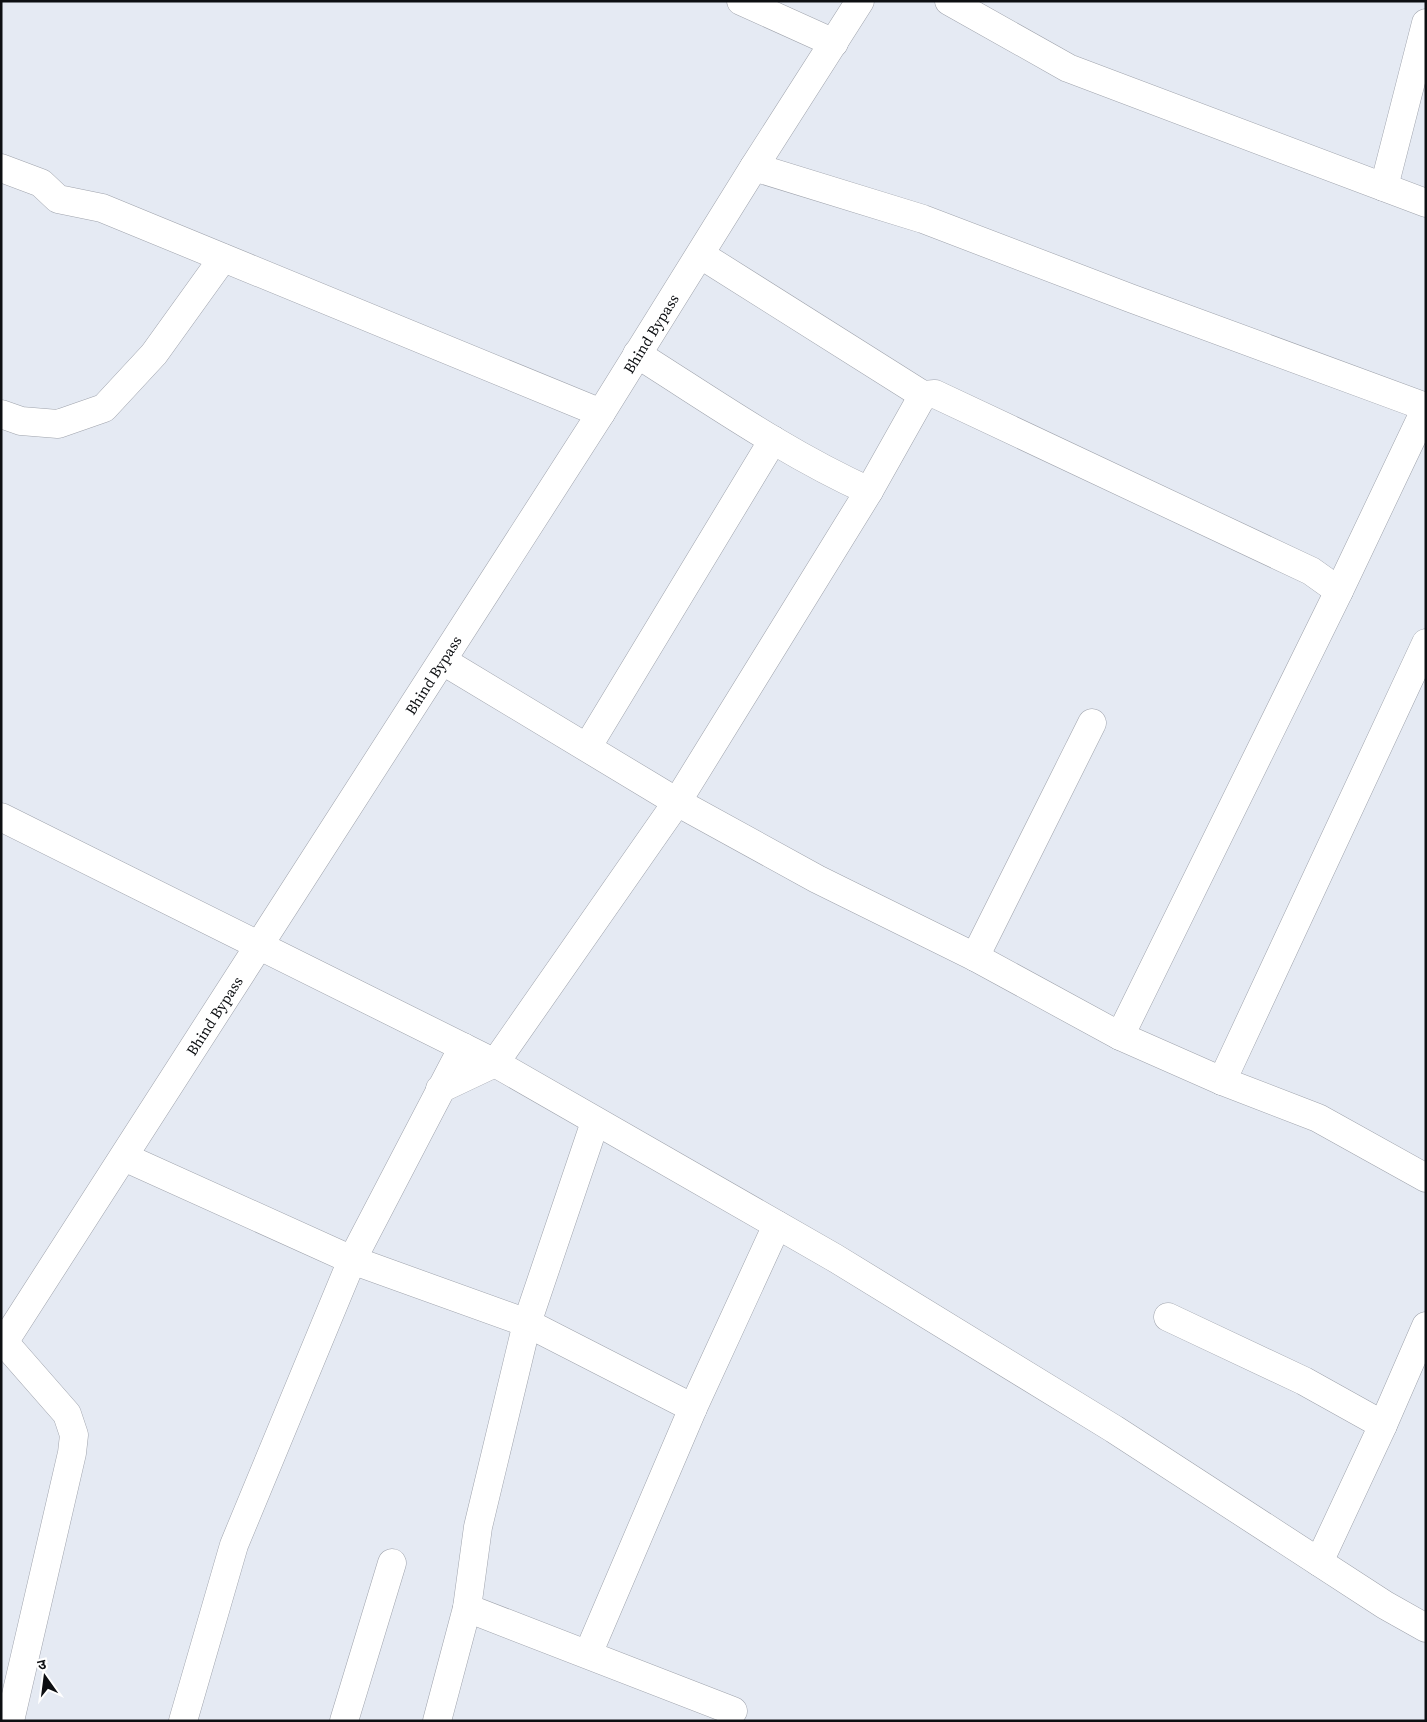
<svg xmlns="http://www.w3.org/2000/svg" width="1427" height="1722" font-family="'Source Serif 4','Noto Sans Devanagari',serif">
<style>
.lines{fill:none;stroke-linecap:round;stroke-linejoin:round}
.minor-casing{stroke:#9fa3ac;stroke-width:29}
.major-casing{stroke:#9fa3ac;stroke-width:29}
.minor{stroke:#fff;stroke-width:28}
.major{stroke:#fff;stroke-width:28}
.labels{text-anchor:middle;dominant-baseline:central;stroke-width:4.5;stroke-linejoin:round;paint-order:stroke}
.street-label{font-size:15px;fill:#0d0f12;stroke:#fff}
</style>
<rect width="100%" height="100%" fill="#e5eaf3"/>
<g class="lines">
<defs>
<g id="minor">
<path d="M 741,1 L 834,43"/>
<path d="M 949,1 L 1068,68 L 1426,203"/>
<path d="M 754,167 L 923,219 L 1130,298 L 1426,407"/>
<path d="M 1,168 L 41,183 L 58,199 L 102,208 L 601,413"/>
<path d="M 1384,187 L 1426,23"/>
<path d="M 701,255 L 923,395 L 935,394 L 1311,571 L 1339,591"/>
<path d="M 637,354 C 713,402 787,454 869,491"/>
<path d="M 1,414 L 21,421 L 58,424 L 104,408 L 154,354 L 223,258"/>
<path d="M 443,661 L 677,802 L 817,879 L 975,957 L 1120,1036 L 1222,1081 L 1318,1118 L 1426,1178"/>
<path d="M 588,746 L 773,440"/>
<path d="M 1,817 L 260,946"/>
<path d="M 975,957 L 1092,723"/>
<path d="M 1120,1036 L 1339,591 L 1426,408"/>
<path d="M 1222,1081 L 1426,643"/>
<path d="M 440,1089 L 495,1063 L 677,802 L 869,491 L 923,395"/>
<path d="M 124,1157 L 352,1260 L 527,1323 L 693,1408"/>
<path d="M 1168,1317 L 1304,1381 L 1383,1425"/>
<path d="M 4,1342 L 67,1414 L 74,1435 L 72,1453 L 10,1721"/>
<path id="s1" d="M 1,1347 L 601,413 L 754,167 L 860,1"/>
<path d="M 1319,1562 L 1383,1425 L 1426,1326"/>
<path d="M 467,1608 L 733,1711"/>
<path d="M 588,1654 L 693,1408 L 777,1225"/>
<path d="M 183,1721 L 234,1545 L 352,1260 L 463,1047"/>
<path d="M 344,1721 L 392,1563"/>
<path d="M 437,1721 L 467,1608 L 478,1527 L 527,1323 L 595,1122"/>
</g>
<path id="major" d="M 260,946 L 495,1063 L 835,1258 L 1114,1429 L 1385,1605 L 1426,1628"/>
</defs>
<!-- minor casing -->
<use href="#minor" class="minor-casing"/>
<!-- major casing -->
<use href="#major" class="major-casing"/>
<!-- minor -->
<use href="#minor" class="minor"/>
<!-- major -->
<use href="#major" class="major"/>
</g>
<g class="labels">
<!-- street labels -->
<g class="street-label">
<text stroke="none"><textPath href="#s1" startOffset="1204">Bhind Bypass</textPath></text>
<text stroke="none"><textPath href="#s1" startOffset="799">Bhind Bypass</textPath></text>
<text stroke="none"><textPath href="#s1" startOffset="394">Bhind Bypass</textPath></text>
</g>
</g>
<!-- border -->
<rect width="1427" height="1722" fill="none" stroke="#0d0f12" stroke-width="5"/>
<!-- north arrow -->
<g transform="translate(45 1677) rotate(346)" stroke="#ffffff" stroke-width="4" paint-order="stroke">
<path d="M0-4L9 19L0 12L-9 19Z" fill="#0d0f12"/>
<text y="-8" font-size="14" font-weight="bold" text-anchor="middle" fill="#0d0f12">उ</text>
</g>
</svg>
